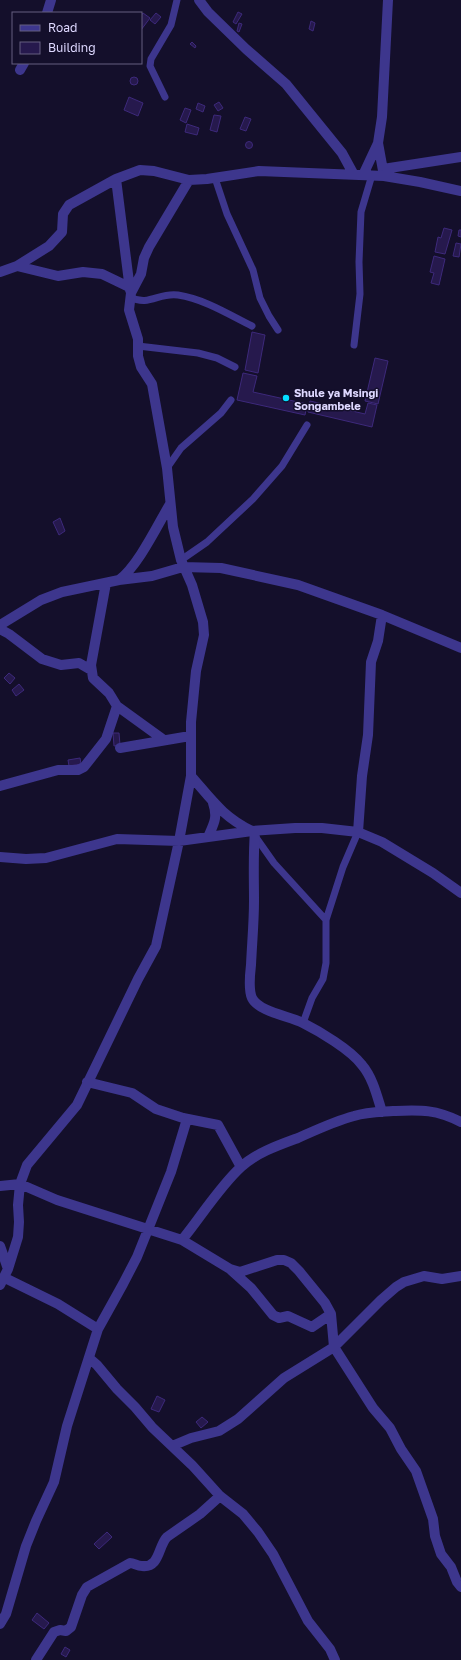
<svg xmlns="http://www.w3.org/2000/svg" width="461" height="1660" font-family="'Golos Text',sans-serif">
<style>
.building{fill:#26194d;stroke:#3d297b}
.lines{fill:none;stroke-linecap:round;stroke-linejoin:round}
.lane{stroke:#3d368d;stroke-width:7}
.street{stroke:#3d368d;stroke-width:10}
.poi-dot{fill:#04ddff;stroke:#140f2b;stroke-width:1.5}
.labels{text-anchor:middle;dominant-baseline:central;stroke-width:3;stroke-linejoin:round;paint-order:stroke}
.poi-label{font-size:11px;font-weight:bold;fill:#ded8ff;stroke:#140f2b;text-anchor:start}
</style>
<rect width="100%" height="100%" fill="#140f2b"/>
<!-- building -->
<path class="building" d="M 238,12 L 242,14 L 236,24 L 233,22 Z
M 143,13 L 150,18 L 141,30 L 141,16 Z
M 156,13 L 161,17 L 155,24 L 150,20 Z
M 311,21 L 315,23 L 313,31 L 309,29 Z
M 239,23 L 242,24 L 239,32 L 237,31 Z
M 192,42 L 196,46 L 195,48 L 190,44 Z
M130 81a4 4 0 1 1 8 0a4 4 0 1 1-8 0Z
M 129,97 L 143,103 L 138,116 L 124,110 Z
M 219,102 L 223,108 L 218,111 L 214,105 Z
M 198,103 L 205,106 L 203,112 L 196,109 Z
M 185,108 L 191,110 L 186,123 L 180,120 Z
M 214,115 L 221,116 L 217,132 L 210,130 Z
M 245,117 L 251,119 L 246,131 L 240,129 Z
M 187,124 L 199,128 L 197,135 L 185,132 Z
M245.5 145a3.5 3.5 0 1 1 7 0a3.5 3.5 0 1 1-7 0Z
M 444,228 L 452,230 L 445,254 L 435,252 L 438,237 L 441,238 Z
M 459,230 L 461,230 L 461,237 L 458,236 Z
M 456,243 L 461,244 L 459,257 L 453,256 Z
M 434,256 L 445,259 L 439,285 L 431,283 L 434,273 L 430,272 Z
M 252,332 L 265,335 L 258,373 L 245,370 Z
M 375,358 L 388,361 L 378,404 L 365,401 Z
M 243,373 L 257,376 L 253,392 L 307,404 L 305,415 L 237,400 Z
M 310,401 L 365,414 L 368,403 L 377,405 L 372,427 L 308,412 Z
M 60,518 L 65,531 L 59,535 L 53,522 Z
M 9,673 L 15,678 L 10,684 L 4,678 Z
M 19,684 L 24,690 L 16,696 L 12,690 Z
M 113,733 L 119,733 L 120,745 L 114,746 Z
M 80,758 L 81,764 L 69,766 L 68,760 Z
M 157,1396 L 165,1400 L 159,1412 L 151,1409 Z
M 202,1417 L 208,1422 L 201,1428 L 196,1422 Z
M 107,1532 L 112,1537 L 99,1549 L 94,1544 Z
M 37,1613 L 49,1623 L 44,1629 L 32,1620 Z
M 65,1647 L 70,1650 L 66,1657 L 61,1654 Z"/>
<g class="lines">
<!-- lane -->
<path class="lane" d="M 165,97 L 150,66 L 151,59 L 171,25 L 177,0
M 215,178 L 227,214 L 253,270 L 260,298 L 269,316 L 278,330
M 130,297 C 149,307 159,292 178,295 C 204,299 228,314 252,326
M 354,345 L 360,294 L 359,262 L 361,212 L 372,175
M 138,346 L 198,353 L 217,358 L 235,367
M 167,468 L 181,448 L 221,413 L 231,400
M 181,560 L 207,542 L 253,499 L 282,466 L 307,425
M 255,836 L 274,863 L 326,920
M 303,1023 L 312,998 L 323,979 L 326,963 L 326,920 L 343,867 L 358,832"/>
<!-- street -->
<path class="street" d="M 199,0 L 208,12 L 246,49 L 286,84 L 342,153 L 354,175
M 47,13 L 51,0
M 20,70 L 24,63
M 383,169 L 461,157
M 363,175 L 378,143
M 384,176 L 378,143 L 382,117 L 388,0
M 116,179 L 130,290
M 17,266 L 58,276 L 83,272 L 102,274 L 129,287
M 0,272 L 17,266 L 49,246 L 62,232 L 63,214 L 69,205 L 116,179 L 140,170 L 154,171 L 189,180 L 207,179 L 259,171 L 384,176 L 420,182 L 461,191
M 119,580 C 138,566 157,526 170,504
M 106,583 L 91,665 L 93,678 L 109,693 L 117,706 L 164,740
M 0,625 L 41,600 L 62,592 L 119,580 L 152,576 L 183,567 L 221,568 L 298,585 L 382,615 L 461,648
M 0,629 L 9,634 L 42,659 L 61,665 L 79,663 L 91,670
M 120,748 L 190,736
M 191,776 C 212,800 223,817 252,831
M 0,786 L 58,770 L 78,770 L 84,767 L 106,739 L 117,706
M 255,831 C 253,855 254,878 254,901 C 254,922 252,943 251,965 C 250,974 248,989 252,998 C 259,1012 289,1016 303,1023 C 319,1031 351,1050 362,1065 C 373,1078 377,1096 382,1112
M 358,832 L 362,776 L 368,735 L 371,662 L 378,641 L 382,615
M 208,837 C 214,823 218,818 213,803
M 0,857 L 26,859 L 46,858 L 117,839 L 179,841 L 252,831 L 295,828 L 322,828 L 358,832 L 382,842 L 433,873 L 461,893
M 87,1082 L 132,1093 L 156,1109 L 183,1118 L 218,1125 L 241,1167
M 0,1186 L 20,1184 L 57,1200 L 182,1240 L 230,1269 L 240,1272 L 277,1260 L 284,1260 L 291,1263 L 299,1271 L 325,1303 L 331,1314 L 334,1347 L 373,1408 L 390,1428 L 401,1449 L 416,1471 L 433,1519 L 435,1536 L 441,1554 L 451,1567 L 457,1582 L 461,1587
M 182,1240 C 200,1218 220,1186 241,1167 C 256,1153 279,1145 298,1138 C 316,1130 335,1121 354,1116 C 367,1112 380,1112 393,1111 C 421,1110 435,1109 461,1122
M 0,1246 L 8,1269
M 231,1270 L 251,1288 L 273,1315 L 279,1318 L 288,1316 L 312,1327 L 331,1314
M 5,1278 L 58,1304 L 98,1329
M 0,1285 L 8,1269 L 18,1237 L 19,1222 L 18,1205 L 20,1184 L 27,1165 L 77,1105 L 138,979 L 156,946 L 179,841 L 191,776 L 191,722 L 196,671 L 204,635 L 203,622 L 192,585 L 181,560 L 173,527 L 167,468 L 152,384 L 141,367 L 138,356 L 138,339 L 129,310 L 131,293 L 141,274 L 144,258 L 149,247 L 189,180
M 89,1358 L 97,1365 L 117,1389 L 135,1407 L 152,1427 L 192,1465 L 220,1496 L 243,1514 L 258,1532 L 273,1554 L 308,1621 L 330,1649 L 335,1660
M 172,1446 L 191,1438 L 219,1431 L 238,1419 L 284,1378 L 334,1347 L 381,1300 L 396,1287 L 404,1282 L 424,1276 L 442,1279 L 461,1276
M 0,1624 L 6,1614 L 26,1546 L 36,1521 L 54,1482 L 67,1426 L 98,1329 L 123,1284 L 137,1257 L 171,1172 L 187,1119
M 36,1660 L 54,1632 L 60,1630 L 66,1631 L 71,1627 L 82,1595 L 87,1587 L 130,1563 C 134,1563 137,1566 142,1566 C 160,1568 158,1546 167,1537 L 200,1514 L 220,1496"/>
</g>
<!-- markers -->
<circle class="poi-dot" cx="286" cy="398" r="4"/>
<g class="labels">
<!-- poi labels -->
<g class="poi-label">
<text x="294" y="392">Shule ya Msingi<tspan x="294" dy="13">Songambele</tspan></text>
</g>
</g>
<!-- legend -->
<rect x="12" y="12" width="130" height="52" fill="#140f2b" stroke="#655f80"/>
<rect x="20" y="25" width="20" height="6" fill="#3d368d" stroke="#655f80"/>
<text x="48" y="32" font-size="12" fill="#ded8ff">Road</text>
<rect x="20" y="42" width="20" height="12" fill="#26194d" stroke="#655f80"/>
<text x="48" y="52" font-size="12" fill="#ded8ff">Building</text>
</svg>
